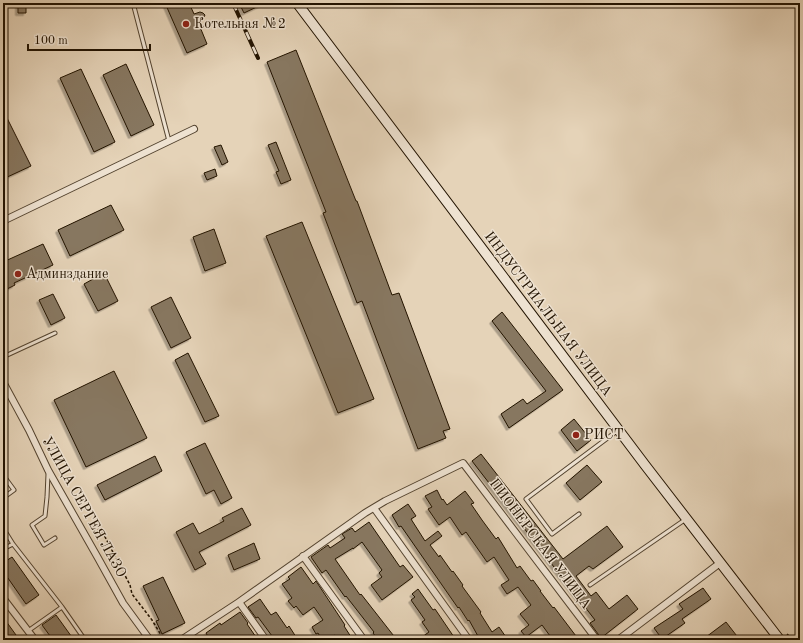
<svg xmlns="http://www.w3.org/2000/svg" width="803" height="643" font-family="'Old Standard TT',serif">
<style>
.building{fill:#877760;stroke:#221301;filter:url(#shadow)}
.lines{fill:none;stroke-linecap:round;stroke-linejoin:round}
.service-casing{stroke:#53432f;stroke-width:5}
.minor-casing{stroke:#53432f;stroke-width:8}
.secondary-casing{stroke:#221301;stroke-width:11}
.path{stroke:#221301;stroke-width:1.5;stroke-dasharray:3 2;stroke-linecap:butt}
.service{stroke:#eee2d1;stroke-width:3}
.minor{stroke:#eee2d1;stroke-width:6}
.secondary{stroke:#eee2d1;stroke-width:9}
.rail-casing{stroke:#221301;stroke-width:4}
.rail{stroke:#eee2d1;stroke-width:2.5;stroke-dasharray:8;stroke-linecap:butt}
.poi-dot{fill:#8f2418;stroke:#eee2d1;stroke-width:1.5}
.labels{text-anchor:middle;dominant-baseline:central;stroke-width:3;stroke-linejoin:round;paint-order:stroke}
.poi-label{font-size:14px;fill:#221301;stroke:#eee2d1;text-anchor:start}
.street-label{font-size:14px;fill:#221301;stroke:#eee2d1}
</style>
<defs>
<filter id="shadow"><feDropShadow dx="-2.5" dy="2.5" stdDeviation="0" flood-color="#0004"/></filter>
</defs>
<rect width="100%" height="100%" fill="#e5d3b8"/>
<filter id="stains"><feTurbulence type="fractalNoise" baseFrequency=".005" numOctaves="4"/><feColorMatrix values="0 0 0 0 .2 0 0 0 0 .09 0 0 0 0 .02 0 0 0 .5 -.17"/></filter>
<radialGradient id="worn" r=".72"><stop offset=".6" stop-color="#630" stop-opacity="0"/><stop offset="1" stop-color="#630" stop-opacity=".3"/></radialGradient>
<!-- building -->
<path class="building" d="M 18,3 L 26,3 L 26,13 L 18,13 Z
M 165,3 L 189,3 L 194,14 L 200,12 L 203,13 L 205,15 L 204,17 L 198,22 L 207,44 L 187,53 Z
M 239,3 L 265,3 L 244,13 Z
M 296,50 L 356,201 L 357,201 L 392,295 L 399,293 L 450,429 L 443,431 L 446,438 L 418,449 L 362,301 L 357,303 L 323,213 L 326,212 L 267,62 Z
M 126,64 L 154,125 L 131,136 L 103,75 Z
M 81,69 L 115,142 L 94,152 L 60,78 Z
M 3,110 L 31,166 L 3,179 Z
M 276,142 L 291,180 L 281,184 L 276,172 L 279,171 L 268,145 Z
M 221,145 L 228,162 L 222,165 L 214,147 Z
M 215,169 L 217,176 L 207,180 L 204,173 Z
M 111,205 L 124,230 L 70,256 L 58,230 Z
M 302,222 L 374,399 L 338,413 L 266,236 Z
M 214,229 L 226,263 L 205,271 L 193,237 Z
M 43,244 L 53,265 L 14,283 L 15,285 L 3,291 L 3,262 Z
M 104,273 L 118,301 L 98,311 L 84,284 Z
M 53,294 L 65,318 L 51,325 L 39,300 Z
M 171,297 L 191,338 L 171,348 L 151,307 Z
M 502,312 L 563,390 L 509,428 L 501,414 L 523,399 L 527,404 L 546,391 L 492,321 Z
M 188,353 L 219,416 L 205,422 L 175,360 Z
M 114,371 L 147,438 L 86,467 L 54,400 Z
M 574,419 L 591,440 L 577,451 L 561,430 Z
M 205,443 L 232,498 L 221,504 L 214,490 L 206,494 L 186,452 Z
M 481,454 L 563,559 L 607,526 L 623,547 L 593,569 L 589,566 L 576,576 L 591,596 L 596,592 L 609,609 L 627,595 L 638,609 L 601,638 L 590,623 L 595,620 L 472,461 Z
M 155,456 L 162,471 L 105,500 L 97,485 Z
M 587,465 L 602,482 L 580,500 L 566,483 Z
M 437,490 L 442,500 L 443,499 L 447,505 L 465,491 L 474,503 L 471,504 L 482,520 L 496,539 L 498,537 L 517,568 L 520,566 L 531,581 L 533,580 L 541,591 L 540,591 L 553,608 L 554,607 L 579,640 L 553,640 L 542,625 L 526,637 L 521,631 L 529,625 L 520,614 L 531,605 L 518,587 L 507,594 L 501,585 L 509,580 L 494,557 L 487,562 L 466,532 L 462,535 L 450,517 L 439,525 L 428,509 L 432,507 L 425,496 Z
M 408,504 L 416,516 L 411,519 L 425,541 L 438,531 L 442,536 L 430,545 L 439,557 L 440,555 L 452,572 L 453,571 L 463,585 L 462,586 L 481,612 L 480,613 L 492,632 L 499,627 L 508,640 L 483,640 L 480,637 L 479,638 L 469,620 L 468,621 L 459,607 L 458,608 L 401,526 L 399,527 L 392,515 Z
M 242,508 L 251,525 L 199,552 L 206,564 L 195,570 L 176,532 L 193,523 L 199,534 L 224,521 L 222,518 Z
M 369,522 L 400,567 L 403,565 L 413,577 L 382,600 L 371,585 L 382,577 L 379,573 L 382,570 L 362,542 L 353,549 L 353,548 L 335,559 L 360,595 L 361,594 L 397,640 L 378,640 L 373,633 L 374,632 L 346,596 L 345,597 L 326,570 L 322,573 L 311,557 L 328,545 L 330,548 L 345,538 L 342,534 L 352,528 L 355,532 Z
M 254,543 L 260,559 L 234,570 L 228,555 Z
M 12,557 L 39,595 L 26,604 L 3,571 L 3,563 Z
M 301,567 L 313,584 L 316,581 L 345,625 L 344,626 L 353,640 L 338,640 L 335,635 L 328,640 L 322,640 L 318,633 L 316,634 L 312,627 L 323,620 L 314,607 L 303,615 L 296,606 L 294,608 L 288,601 L 292,598 L 282,584 L 290,579 L 288,577 Z
M 163,577 L 185,623 L 162,634 L 156,621 L 159,620 L 143,586 Z
M 703,588 L 711,599 L 682,619 L 685,623 L 662,639 L 654,628 L 683,609 L 679,604 Z
M 418,589 L 433,610 L 435,609 L 456,640 L 418,640 L 429,632 L 422,622 L 425,620 L 411,600 L 415,597 L 412,594 Z
M 260,599 L 271,615 L 276,612 L 287,628 L 289,626 L 298,640 L 275,640 L 258,617 L 256,618 L 248,607 Z
M 240,612 L 248,623 L 247,624 L 258,640 L 210,640 L 206,633 L 220,623 L 221,625 Z
M 56,615 L 74,640 L 53,640 L 42,625 Z
M 3,617 L 16,635 L 8,640 L 6,640 L 3,636 Z
M 726,622 L 740,640 L 702,640 Z"/>
<g class="lines">
<defs>
<path id="service" d="M 133,3 L 169,141
M 3,357 L 55,333
M 48,474 L 47,497 L 45,516 L 32,525 L 44,545 L 55,538
M 3,475 L 14,490 L 3,498
M 579,514 L 552,534 L 526,499 L 617,431
M 3,528 L 13,544 L 3,549
M 13,544 L 62,607
M 590,585 L 686,519
M 28,631 L 62,607 L 85,640"/>
<path id="minor" d="M 3,221 L 194,129
M 3,382 L 29,430 L 48,470 L 98,558 L 123,603 L 150,640
M 374,508 L 469,640
M 303,556 L 364,640
M 3,598 L 35,640
M 239,602 L 266,640
M 181,640 L 239,602 L 365,513 L 385,501 L 463,463 L 597,640
M 618,640 L 720,563"/>
<path id="secondary" d="M 297,3 L 645,465 L 780,640"/>
</defs>
<!-- service casing -->
<use href="#service" class="service-casing"/>
<!-- minor casing -->
<use href="#minor" class="minor-casing"/>
<!-- secondary casing -->
<use href="#secondary" class="secondary-casing"/>
<!-- path -->
<path class="path" d="M 94,526 L 103,533 L 130,585 L 132,594 L 152,620 L 164,640
M 787,634 L 794,640"/>
<!-- service -->
<use href="#service" class="service"/>
<!-- minor -->
<use href="#minor" class="minor"/>
<!-- secondary -->
<use href="#secondary" class="secondary"/>
<defs>
<path id="rail" d="M 233,3 L 258,58"/>
</defs>
<!-- rail casing -->
<use href="#rail" class="rail-casing"/>
<!-- rail -->
<use href="#rail" class="rail"/>
</g>
<!-- markers -->
<g class="poi-dot">
<circle cx="186" cy="24" r="4"/>
<circle cx="18" cy="274" r="4"/>
<circle cx="576" cy="435" r="4"/>
</g>
<g class="labels">
<!-- poi labels -->
<g class="poi-label">
<text x="194" y="24">Котельная №2</text>
<text x="26" y="274">Админздание</text>
<text x="584" y="435">РИСТ</text>
</g>
<!-- street labels -->
<g class="street-label">
<text transform="translate(548 314) rotate(53)">ИНДУСТРИАЛЬНАЯ УЛИЦА</text>
<text transform="translate(84 507) rotate(61)">УЛИЦА СЕРГЕЯ ЛАЗО</text>
<text transform="translate(540 544) rotate(53)">ПИОНЕРСКАЯ УЛИЦА</text>
</g>
</g>
<!-- margin -->
<rect width="803" height="643" fill="none" stroke="#e5d3b8" stroke-width="16"/>
<rect x="4" y="4" width="795" height="635" fill="none" stroke="#221301" stroke-width="2"/>
<rect x="8" y="8" width="787" height="627" fill="none" stroke="#221301"/>
<!-- scale -->
<path d="M28 44v6h122v-6" fill="none" stroke="#221301" stroke-width="2"/>
<text x="34" y="44" font-size="12" fill="#221301" stroke="#eee2d1" stroke-width="3" paint-order="stroke">100 m</text>
<rect width="100%" height="100%" filter="url(#stains)"/>
<rect width="100%" height="100%" fill="url(#worn)"/>
</svg>
